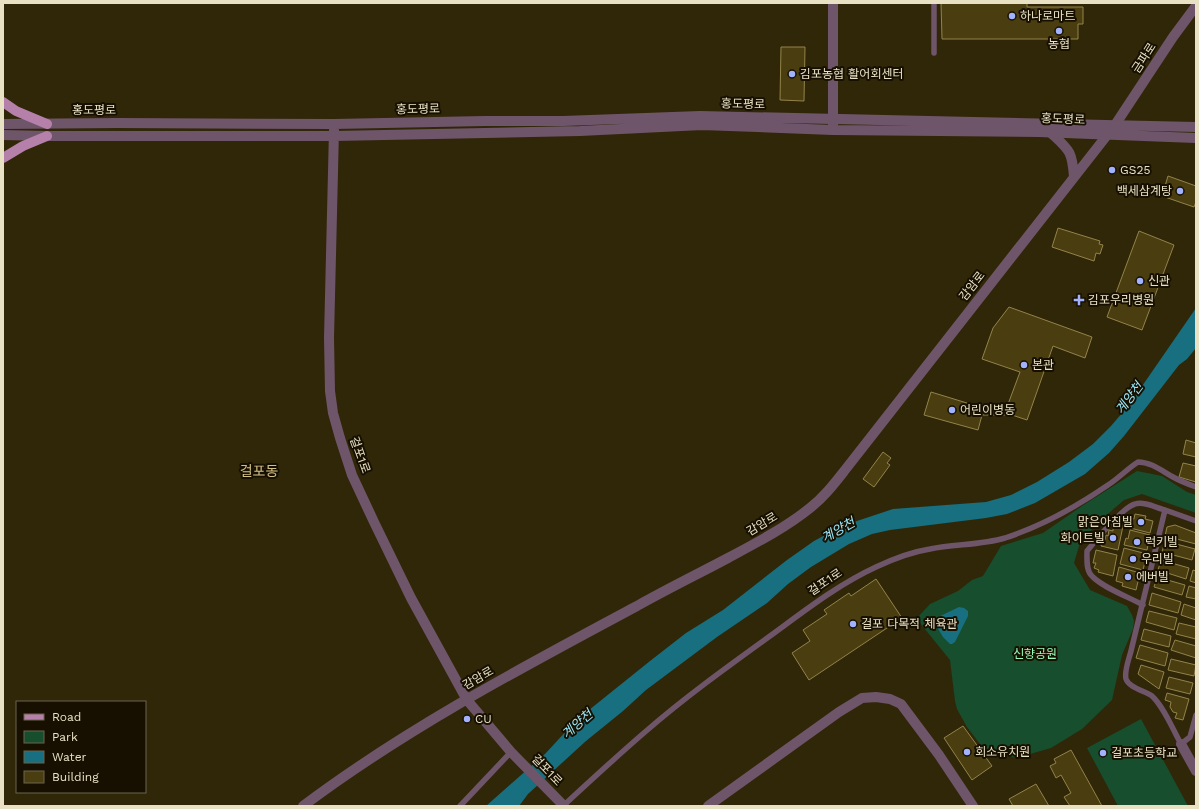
<svg xmlns="http://www.w3.org/2000/svg" width="1199" height="809" font-family="'Work Sans','Noto Sans KR',sans-serif">
<style>
.green{fill:#174e2e}
.water{fill:#176f7f}
.building{fill:#4a3e11;stroke:#93834a}
.lines{fill:none;stroke-linecap:round;stroke-linejoin:round}
.service{stroke:#6f5569;stroke-width:5.5}
.minor{stroke:#6f5569;stroke-width:10}
.tertiary{stroke:#6f5569;stroke-width:10}
.primary{stroke:#b581ab;stroke-width:10}
.poi-dot{fill:#a2b2fd;stroke:#171000;stroke-width:1.5}
.labels{text-anchor:middle;dominant-baseline:central;stroke-width:4;stroke-linejoin:round;paint-order:stroke}
.poi-label{font-size:12px;fill:#e9e1c4;stroke:#171000;text-anchor:start}
.street-label{font-size:12px;fill:#e9e1c4;stroke:#171000}
.park-label{font-size:12px;fill:#95f9b7;stroke:#171000}
.water-label{font-size:13px;font-style:italic;fill:#9eeafc;stroke:#171000}
.quarter-label{font-size:14px;fill:#d2c186;stroke:#171000}
</style>
<rect width="100%" height="100%" fill="#302709"/>
<!-- green -->
<path class="green" d="M 1137,471 L 1162,476 L 1187,492 L 1196,495 L 1196,513 L 1142,494 L 1124,500 L 1095,525 L 1079,546 L 1074,563 L 1090,590 L 1127,606 L 1132,615 L 1134,621 L 1133,629 L 1122,655 L 1112,700 L 1082,729 L 1051,748 L 1016,758 L 983,748 L 967,727 L 957,709 L 955,701 L 950,660 L 920,623 L 918,617 L 930,604 L 958,591 L 972,580 L 983,576 L 1001,546 L 1043,533 L 1082,506 Z
M 1141,719 L 1188,806 L 1118,806 L 1087,748 Z"/>
<!-- water -->
<path class="water" d="M 1196,308 L 1196,348 L 1187,359 L 1179,365 L 1124,436 L 1109,453 L 1085,474 L 1035,503 L 1007,514 L 986,518 L 890,530 L 872,534 L 849,544 L 811,567 L 788,584 L 767,603 L 717,637 L 646,690 L 623,711 L 586,741 L 528,794 L 519,806 L 486,806 L 545,754 L 569,728 L 589,710 L 650,661 L 686,633 L 723,610 L 787,560 L 814,541 L 842,526 L 893,509 L 986,502 L 1011,495 L 1037,482 L 1069,462 L 1093,444 L 1111,426 L 1129,405 Z
M 959,607 L 964,608 L 968,611 L 968,616 L 955,642 L 952,644 L 950,644 L 943,637 L 934,622 L 936,618 Z"/>
<!-- building -->
<path class="building" d="M 941,3 L 1027,3 L 1027,7 L 1083,7 L 1083,24 L 1078,24 L 1078,39 L 942,39 Z
M 781,47 L 805,47 L 804,101 L 780,100 Z
M 1168,176 L 1196,186 L 1196,202 L 1194,207 L 1162,196 Z
M 1058,228 L 1100,241 L 1099,244 L 1103,245 L 1100,254 L 1096,253 L 1094,261 L 1052,247 Z
M 1139,231 L 1174,245 L 1142,330 L 1107,317 Z
M 1009,307 L 1092,337 L 1085,358 L 1053,346 L 1027,420 L 1012,415 L 1014,410 L 1007,407 L 1020,372 L 982,359 L 993,328 Z
M 931,392 L 980,407 L 978,414 L 982,415 L 978,430 L 924,415 Z
M 980,407 L 1007,407 L 1014,410 L 1012,415 L 982,415 L 978,414 Z
M 1186,440 L 1196,443 L 1196,457 L 1183,454 Z
M 883,452 L 891,458 L 887,463 L 890,465 L 874,487 L 863,479 Z
M 1183,463 L 1196,466 L 1196,482 L 1179,477 Z
M 1135,514 L 1146,516 L 1145,519 L 1153,521 L 1150,533 L 1130,528 L 1131,525 L 1128,524 L 1129,518 L 1134,519 Z
M 1117,525 L 1123,526 L 1118,550 L 1101,546 L 1103,539 L 1105,540 L 1106,535 L 1108,536 L 1109,530 L 1113,531 L 1113,528 L 1116,528 Z
M 1175,525 L 1196,533 L 1196,544 L 1165,536 L 1167,527 Z
M 1130,530 L 1150,535 L 1147,550 L 1124,545 L 1126,538 L 1128,539 Z
M 1165,541 L 1195,549 L 1192,560 L 1162,552 Z
M 1124,548 L 1147,554 L 1143,570 L 1120,564 Z
M 1096,550 L 1117,555 L 1113,576 L 1098,572 L 1099,570 L 1094,568 L 1096,563 L 1093,563 Z
M 1161,560 L 1189,568 L 1186,579 L 1158,570 Z
M 1119,567 L 1140,573 L 1136,590 L 1122,586 L 1123,583 L 1116,581 Z
M 1193,570 L 1196,571 L 1196,583 L 1190,581 Z
M 1157,577 L 1185,585 L 1182,595 L 1154,587 Z
M 876,579 L 902,618 L 809,680 L 792,653 L 810,641 L 803,630 L 827,614 L 824,610 L 849,593 L 851,596 Z
M 1189,586 L 1196,588 L 1196,599 L 1186,597 Z
M 1152,593 L 1181,602 L 1178,613 L 1149,605 Z
M 1184,604 L 1196,608 L 1196,620 L 1181,615 Z
M 1149,611 L 1177,618 L 1174,630 L 1146,622 Z
M 1179,623 L 1196,627 L 1196,639 L 1176,634 Z
M 1144,629 L 1171,636 L 1169,647 L 1141,640 Z
M 1175,640 L 1196,646 L 1196,658 L 1171,650 Z
M 1140,645 L 1168,653 L 1165,666 L 1136,658 Z
M 1171,659 L 1196,665 L 1194,676 L 1168,670 Z
M 1141,665 L 1164,672 L 1159,689 L 1138,674 Z
M 1169,677 L 1193,683 L 1190,694 L 1166,688 Z
M 1167,693 L 1189,699 L 1183,720 L 1175,718 L 1177,713 L 1173,712 L 1170,707 L 1171,702 L 1165,700 Z
M 963,726 L 992,766 L 972,780 L 944,738 Z
M 1071,750 L 1102,806 L 1070,806 L 1064,797 L 1071,793 L 1061,775 L 1056,778 L 1050,766 L 1056,763 L 1054,759 Z
M 1036,784 L 1049,806 L 1013,806 L 1009,799 Z"/>
<g class="lines">
<!-- service -->
<path class="service" d="M 934,53 L 934,3
M 1196,521 L 1165,510 L 1131,651 C 1129,659 1124,671 1126,679 C 1129,688 1145,691 1152,696 C 1164,707 1173,730 1181,744 L 1190,737 L 1196,715
M 1143,605 C 1129,597 1101,587 1091,575 C 1086,569 1087,559 1087,551 C 1096,540 1123,507 1135,504 C 1144,501 1157,508 1165,510
M 460,806 L 511,752
M 563,806 C 590,781 617,756 645,732 C 684,698 727,667 770,636 C 803,612 837,585 876,567 C 893,559 911,552 930,549 C 955,544 981,545 1005,538 C 1042,526 1076,507 1108,485 C 1119,478 1127,469 1138,462 C 1151,462 1162,471 1173,477 C 1180,481 1188,484 1196,487"/>
<!-- minor -->
<path class="minor" d="M 833,128 L 833,3
M 1050,132 C 1069,150 1072,150 1074,177
M 1181,744 L 1196,771
M 303,806 C 407,728 523,667 637,606 C 667,589 698,574 728,558 C 756,543 785,528 810,508 C 824,497 834,484 845,470 L 1115,125 L 1173,37 L 1196,6
M 708,806 L 839,712 L 862,698 L 876,697 L 890,699 L 901,704 L 939,755 L 973,806"/>
<!-- tertiary -->
<path class="tertiary" d="M 3,124 L 117,123 L 334,124 L 485,121 L 563,121 L 700,116 L 1196,127
M 334,130 L 329,338 L 330,391 L 333,413 L 340,438 L 352,475 L 374,522 L 411,598 L 467,700 L 511,752 L 564,806
M 3,135 L 47,136 L 334,136 L 580,131 L 702,125 L 833,130 L 1039,132 L 1196,138"/>
<!-- primary -->
<path class="primary" d="M 3,102 L 16,111 L 47,124
M 3,158 L 23,146 L 47,136"/>
</g>
<!-- markers -->
<g class="poi-dot">
<circle cx="1012" cy="16" r="4"/>
<circle cx="1059" cy="31" r="4"/>
<circle cx="792" cy="74" r="4"/>
<circle cx="1112" cy="170" r="4"/>
<circle cx="1180" cy="191" r="4"/>
<circle cx="1140" cy="281" r="4"/>
<path d="M1077 294h4v4h4v4h-4v4h-4v-4h-4v-4h4z"/>
<circle cx="1024" cy="365" r="4"/>
<circle cx="952" cy="410" r="4"/>
<circle cx="1141" cy="522" r="4"/>
<circle cx="1113" cy="538" r="4"/>
<circle cx="1137" cy="542" r="4"/>
<circle cx="1133" cy="559" r="4"/>
<circle cx="1128" cy="577" r="4"/>
<circle cx="853" cy="624" r="4"/>
<circle cx="467" cy="719" r="4"/>
<circle cx="967" cy="752" r="4"/>
<circle cx="1103" cy="753" r="4"/>
</g>
<g class="labels">
<!-- poi labels -->
<g class="poi-label">
<text x="1020" y="16">하나로마트</text>
<text x="1059" y="44" text-anchor="middle">농협</text>
<text x="800" y="74">김포농협 활어회센터</text>
<text x="1120" y="170">GS25</text>
<text x="1172" y="191" text-anchor="end">백세삼계탕</text>
<text x="1148" y="281">신관</text>
<text x="1088" y="300">김포우리병원</text>
<text x="1032" y="365">본관</text>
<text x="960" y="410">어린이병동</text>
<text x="1133" y="522" text-anchor="end">맑은아침빌</text>
<text x="1105" y="538" text-anchor="end">화이트빌</text>
<text x="1145" y="542">럭키빌</text>
<text x="1141" y="559">우리빌</text>
<text x="1136" y="577">에버빌</text>
<text x="861" y="624">걸포 다목적 체육관</text>
<text x="475" y="719">CU</text>
<text x="975" y="752">회소유치원</text>
<text x="1111" y="753">걸포초등학교</text>
</g>
<!-- street labels -->
<g class="street-label">
<text transform="translate(1144 58) rotate(-57)">금파로</text>
<text transform="translate(743 104) rotate(1)">홍도평로</text>
<text transform="translate(418 109) rotate(-1)">홍도평로</text>
<text x="94" y="110">홍도평로</text>
<text transform="translate(1063 119) rotate(2)">홍도평로</text>
<text transform="translate(972 286) rotate(-52)">감암로</text>
<text transform="translate(360 455) rotate(70)">걸포1로</text>
<text transform="translate(762 524) rotate(-31)">감암로</text>
<text transform="translate(825 582) rotate(-34)">걸포1로</text>
<text transform="translate(478 678) rotate(-30)">감암로</text>
<text transform="translate(547 770) rotate(46)">걸포1로</text>
</g>
<!-- park labels -->
<g class="park-label">
<text x="1035" y="654">신향공원</text>
</g>
<!-- water labels -->
<g class="water-label">
<text transform="translate(1129 398) rotate(-53)">계양천</text>
<text transform="translate(838 530) rotate(-29)">계양천</text>
<text transform="translate(577 724) rotate(-41)">계양천</text>
</g>
<!-- quarter labels -->
<g class="quarter-label">
<text x="259" y="471">걸포동</text>
</g>
</g>
<!-- border -->
<rect width="1199" height="809" fill="none" stroke="#e9e1c4" stroke-width="8"/>
<!-- legend -->
<rect x="16" y="701" width="130" height="92" fill="#171000" stroke="#6b644e"/>
<rect x="24" y="714" width="20" height="6" fill="#b581ab" stroke="#6b644e"/>
<text x="52" y="721" font-size="12" fill="#e9e1c4">Road</text>
<rect x="24" y="731" width="20" height="12" fill="#174e2e" stroke="#6b644e"/>
<text x="52" y="741" font-size="12" fill="#e9e1c4">Park</text>
<rect x="24" y="751" width="20" height="12" fill="#176f7f" stroke="#6b644e"/>
<text x="52" y="761" font-size="12" fill="#e9e1c4">Water</text>
<rect x="24" y="771" width="20" height="12" fill="#4a3e11" stroke="#6b644e"/>
<text x="52" y="781" font-size="12" fill="#e9e1c4">Building</text>
</svg>
